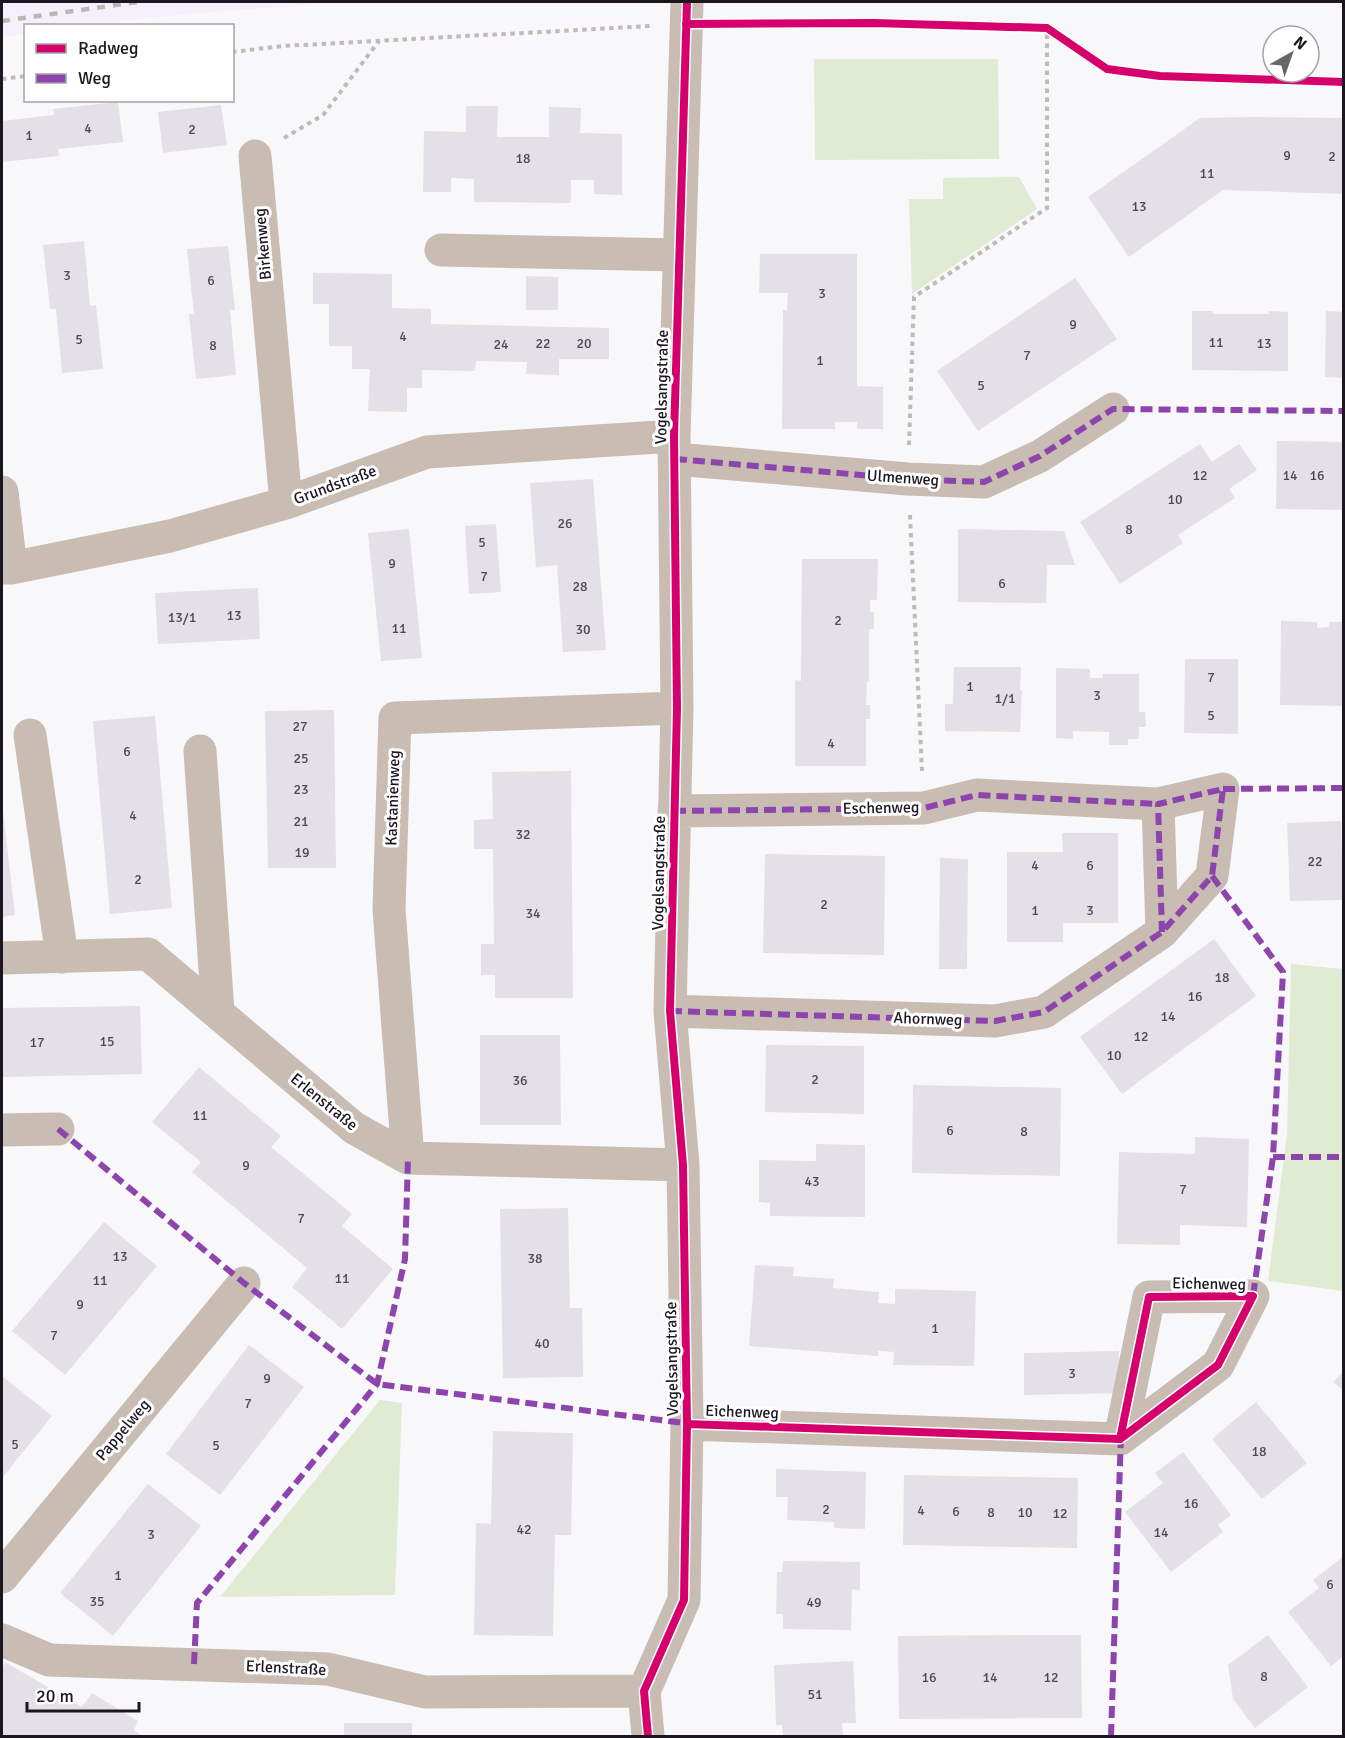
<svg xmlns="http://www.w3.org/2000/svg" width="1345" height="1738" font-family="Signika,sans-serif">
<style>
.built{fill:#f6f0fd}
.green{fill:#e1ebd4}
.building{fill:#e4e0e7}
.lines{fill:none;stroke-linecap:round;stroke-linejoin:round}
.path{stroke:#c1bab6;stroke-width:4;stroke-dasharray:4.5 4.5;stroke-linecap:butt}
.minor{stroke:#c8bcb3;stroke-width:33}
.rail{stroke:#bcb6b3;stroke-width:4.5;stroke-dasharray:8 8;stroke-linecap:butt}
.quiet{stroke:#8e44ad;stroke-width:6;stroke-dasharray:12 6;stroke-linecap:butt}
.cycleway-casing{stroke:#fff;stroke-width:11}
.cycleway{stroke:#d6006c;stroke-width:8}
.labels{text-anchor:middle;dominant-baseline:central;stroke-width:6;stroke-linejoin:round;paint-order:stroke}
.number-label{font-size:14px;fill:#4d4852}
.street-label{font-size:16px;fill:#1b1620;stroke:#fff}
</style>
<rect width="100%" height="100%" fill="#f8f7fa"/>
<!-- built -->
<path class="built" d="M 2,2 L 340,2 L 164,16 L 89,25 L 26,26 L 25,34 L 2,37 Z"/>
<!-- green -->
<path class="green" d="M 814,59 L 998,59 L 999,159 L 815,160 Z
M 1019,177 L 1037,209 L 912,294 L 909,199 L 943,199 L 943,178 Z
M 1291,964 L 1343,969 L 1343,1291 L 1268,1281 L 1287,1134 Z
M 380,1400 L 402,1403 L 395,1595 L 220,1597 Z"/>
<!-- building -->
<path class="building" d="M 118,102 L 123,142 L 58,149 L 59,156 L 2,162 L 2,121 L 54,115 L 53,109 Z
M 221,105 L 227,145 L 163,153 L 158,112 Z
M 466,106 L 498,106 L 497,137 L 549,137 L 549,107 L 581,108 L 580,133 L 622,134 L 622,195 L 594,194 L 594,180 L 571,180 L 571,203 L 474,202 L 474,179 L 451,178 L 451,192 L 423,192 L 424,131 L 466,132 Z
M 1255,117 L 1344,118 L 1344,194 L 1223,190 L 1129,257 L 1088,197 L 1200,118 Z
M 84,241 L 90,306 L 96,305 L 103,369 L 62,373 L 56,309 L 50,309 L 43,245 Z
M 228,246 L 235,310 L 230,310 L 236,375 L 196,379 L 189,314 L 194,314 L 187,249 Z
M 760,254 L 857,254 L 857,386 L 883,387 L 883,429 L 857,429 L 857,422 L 835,422 L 835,429 L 782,429 L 783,310 L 787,310 L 788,293 L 759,293 Z
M 313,273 L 392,274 L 392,308 L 431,309 L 431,324 L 609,328 L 609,359 L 559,359 L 559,375 L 526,374 L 527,362 L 476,361 L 475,371 L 422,370 L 422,388 L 407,388 L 407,412 L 368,411 L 370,369 L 352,369 L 352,346 L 329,346 L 329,304 L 313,304 Z
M 526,276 L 558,277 L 558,310 L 526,310 Z
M 1075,278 L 1117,339 L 978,431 L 937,371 Z
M 1192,311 L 1212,311 L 1213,314 L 1269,314 L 1268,311 L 1288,312 L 1288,371 L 1192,370 Z
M 1326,311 L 1344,312 L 1344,378 L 1325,377 Z
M 1277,441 L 1344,442 L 1344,510 L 1276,509 Z
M 1200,444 L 1212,462 L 1239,444 L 1257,470 L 1229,489 L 1235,498 L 1178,535 L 1183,543 L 1120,584 L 1080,522 Z
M 593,479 L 606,650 L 563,652 L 557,565 L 536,567 L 530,483 Z
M 496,524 L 501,592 L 469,594 L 465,526 Z
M 409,529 L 422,658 L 381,661 L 368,533 Z
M 958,529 L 1064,531 L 1075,565 L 1047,565 L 1046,603 L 958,602 Z
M 802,559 L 878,559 L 877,600 L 870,600 L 870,612 L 874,612 L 874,629 L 869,629 L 869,682 L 867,681 L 866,705 L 870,705 L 870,719 L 866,719 L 866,766 L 795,766 L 795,680 L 801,681 Z
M 258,588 L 260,639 L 158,644 L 155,593 Z
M 1281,621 L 1317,622 L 1317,628 L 1329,627 L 1329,622 L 1344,622 L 1344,706 L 1280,705 Z
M 1185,659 L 1238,659 L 1238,734 L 1184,733 Z
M 954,667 L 1021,667 L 1020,690 L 1022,690 L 1020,732 L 945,731 L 945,704 L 953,704 Z
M 1056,668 L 1090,669 L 1090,678 L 1103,678 L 1103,674 L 1139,674 L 1139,712 L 1145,712 L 1146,727 L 1139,727 L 1139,739 L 1128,739 L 1128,745 L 1109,745 L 1109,732 L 1073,731 L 1073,739 L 1056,738 Z
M 334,710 L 336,868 L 268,868 L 265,711 Z
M 155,716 L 172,908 L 110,914 L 93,721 Z
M 571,771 L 573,998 L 495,998 L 495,975 L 481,975 L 481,944 L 494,944 L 493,849 L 474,849 L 474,820 L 493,819 L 492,772 Z
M 2,811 L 3,811 L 15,915 L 2,917 Z
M 1341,821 L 1343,900 L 1290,901 L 1287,823 Z
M 1062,833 L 1118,833 L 1118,923 L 1063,923 L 1063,942 L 1007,942 L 1007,852 L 1063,852 Z
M 765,854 L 885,856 L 884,955 L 763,953 Z
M 940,858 L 968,859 L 967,969 L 939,969 Z
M 1214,939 L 1256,996 L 1122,1094 L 1080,1037 Z
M 140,1006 L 142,1074 L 2,1077 L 2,1008 Z
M 480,1035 L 560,1035 L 561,1125 L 480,1125 Z
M 766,1045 L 864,1046 L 864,1114 L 765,1112 Z
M 199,1067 L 281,1136 L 271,1147 L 352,1214 L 342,1226 L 393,1269 L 342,1329 L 292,1287 L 307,1268 L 192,1172 L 201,1162 L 152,1122 Z
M 913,1085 L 1061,1088 L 1060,1176 L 912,1173 Z
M 1195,1137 L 1249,1139 L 1247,1227 L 1180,1225 L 1180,1245 L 1117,1244 L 1119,1152 L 1195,1154 Z
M 816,1144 L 865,1145 L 865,1217 L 770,1216 L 770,1203 L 759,1202 L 759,1160 L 816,1161 Z
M 568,1208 L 570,1308 L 582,1308 L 583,1377 L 503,1378 L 500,1209 Z
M 104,1222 L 157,1266 L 65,1375 L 12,1331 Z
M 755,1265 L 794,1267 L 793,1276 L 834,1279 L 833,1288 L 879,1292 L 878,1303 L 895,1304 L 895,1289 L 976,1291 L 974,1366 L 893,1365 L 894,1352 L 878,1351 L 878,1356 L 749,1346 Z
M 249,1345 L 304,1387 L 220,1495 L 166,1454 Z
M 1119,1351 L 1120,1393 L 1024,1395 L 1024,1353 Z
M 1344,1371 L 1344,1391 L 1333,1382 Z
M 2,1376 L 52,1416 L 2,1478 Z
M 1256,1402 L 1307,1463 L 1262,1499 L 1212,1439 Z
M 493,1431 L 573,1433 L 571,1535 L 555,1535 L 553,1636 L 474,1635 L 476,1523 L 491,1524 Z
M 1183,1452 L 1231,1515 L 1218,1525 L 1223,1532 L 1171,1572 L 1125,1512 L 1163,1483 L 1155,1473 Z
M 776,1469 L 866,1472 L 865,1529 L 834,1528 L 834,1522 L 787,1520 L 788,1497 L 776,1497 Z
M 904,1475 L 1078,1478 L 1077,1548 L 903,1545 Z
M 148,1484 L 201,1526 L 113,1636 L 60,1593 Z
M 1344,1556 L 1344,1656 L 1331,1666 L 1288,1612 L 1319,1588 L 1313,1580 Z
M 783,1561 L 860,1562 L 860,1590 L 852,1589 L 851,1630 L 783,1629 L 783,1614 L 776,1614 L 777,1572 L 782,1572 Z
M 1021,1635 L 1081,1635 L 1082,1718 L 899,1719 L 898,1636 Z
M 1268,1635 L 1308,1687 L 1255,1728 L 1233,1699 L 1228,1665 Z
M 853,1661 L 856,1723 L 842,1723 L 843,1736 L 783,1736 L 782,1725 L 776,1725 L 774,1665 Z
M 5,1662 L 82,1707 L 92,1693 L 138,1721 L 134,1730 L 142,1736 L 2,1736 L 2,1669 Z
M 344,1723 L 412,1723 L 412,1736 L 344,1736 Z"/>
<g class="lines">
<!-- path -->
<path class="path" d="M 722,24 L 874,23 L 1047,28 L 1107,69 L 1160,76 L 1344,82
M 232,52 L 283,46 L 651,26
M 2,79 L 26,76
M 284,138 L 323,115 L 379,41
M 909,445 L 914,297 L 1047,208 L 1047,28
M 910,515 L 922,771"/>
<!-- minor -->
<path class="minor" d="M 255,156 L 286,503
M 441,250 L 679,255
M 675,459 L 908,479 L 984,482 L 1040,456 L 1113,409
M 2,492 L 11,568
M 2,568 L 11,568 L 170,536 L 286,503 L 427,452 L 674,436
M 30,735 L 62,957
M 200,751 L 218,1012
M 674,811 L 924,808 L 977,795 L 1158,804
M 2,958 L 148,954 L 354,1128 L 408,1158 L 683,1165
M 670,1011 L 995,1021 L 1044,1012 L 1162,932 L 1212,876 L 1223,789 L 1158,804 L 1162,932
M 2,1130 L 58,1129
M 408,1158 L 389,909 L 395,718 L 677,708
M 687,1424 L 1120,1439 L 1218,1365 L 1253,1296 L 1149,1297 L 1120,1439
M 2,1577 L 244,1283
M 2,1640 L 49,1660 L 328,1669 L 425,1692 L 644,1691
M 648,1736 L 644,1691 L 684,1600 L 687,1424 L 683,1165 L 670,1011 L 677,708 L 674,436 L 687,2"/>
<!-- rail -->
<path class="rail" d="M 2,21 L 138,2"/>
<!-- quiet -->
<path class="quiet" d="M 675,459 L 908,479 L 984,482 L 1040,456 L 1113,409 L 1344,411
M 1223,789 L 1344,788
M 674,811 L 924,808 L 977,795 L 1158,804
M 1212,876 L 1283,972 L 1273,1157 L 1253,1296
M 670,1011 L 995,1021 L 1044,1012 L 1162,932 L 1212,876 L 1223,789 L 1158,804 L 1162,932
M 58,1129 L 244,1283 L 377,1384 L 692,1424
M 1273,1157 L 1344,1157
M 194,1664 L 197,1603 L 377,1384 L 405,1259 L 408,1158
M 1111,1736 L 1121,1434"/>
<defs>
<path id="cycleway" d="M 686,24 L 874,23 L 1047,28 L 1107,69 L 1160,76 L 1344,82
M 687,1424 L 1120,1439 L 1218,1365 L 1253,1296 L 1149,1297 L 1120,1439
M 648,1736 L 644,1691 L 684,1600 L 687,1424 L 683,1165 L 670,1011 L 677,708 L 674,436 L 687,2"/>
</defs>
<!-- cycleway casing -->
<use href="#cycleway" class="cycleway-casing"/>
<!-- cycleway -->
<use href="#cycleway" class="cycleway"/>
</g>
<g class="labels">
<!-- number labels -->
<g class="number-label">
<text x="88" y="128">4</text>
<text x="192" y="129">2</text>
<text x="29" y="135">1</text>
<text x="1287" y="155">9</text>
<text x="1332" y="156">2</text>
<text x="523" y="158">18</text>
<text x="1207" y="173">11</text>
<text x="1139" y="206">13</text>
<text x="67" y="275">3</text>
<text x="211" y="280">6</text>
<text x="822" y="293">3</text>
<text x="1073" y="324">9</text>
<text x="403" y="336">4</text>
<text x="79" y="339">5</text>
<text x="1216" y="342">11</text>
<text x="543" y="343">22</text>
<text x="584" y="343">20</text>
<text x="1264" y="343">13</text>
<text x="501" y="344">24</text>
<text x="213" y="345">8</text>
<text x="1027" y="355">7</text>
<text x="820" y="360">1</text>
<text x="981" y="385">5</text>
<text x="1200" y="475">12</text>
<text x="1290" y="475">14</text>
<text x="1317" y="475">16</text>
<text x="1175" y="499">10</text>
<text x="565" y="523">26</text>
<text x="1129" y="529">8</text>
<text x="482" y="542">5</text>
<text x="392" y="563">9</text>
<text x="484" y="576">7</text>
<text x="1002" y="583">6</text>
<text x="580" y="586">28</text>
<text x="234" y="615">13</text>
<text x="182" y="617">13/1</text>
<text x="838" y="620">2</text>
<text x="399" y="628">11</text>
<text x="583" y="629">30</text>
<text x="1211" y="677">7</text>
<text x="970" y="686">1</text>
<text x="1097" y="695">3</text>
<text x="1005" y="698">1/1</text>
<text x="1211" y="715">5</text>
<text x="300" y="726">27</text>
<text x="831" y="743">4</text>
<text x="127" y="751">6</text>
<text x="301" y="758">25</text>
<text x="301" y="789">23</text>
<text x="133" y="815">4</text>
<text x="301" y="821">21</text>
<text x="523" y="834">32</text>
<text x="302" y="852">19</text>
<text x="1315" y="861">22</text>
<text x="1035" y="865">4</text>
<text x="1090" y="865">6</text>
<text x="138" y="879">2</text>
<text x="824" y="904">2</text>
<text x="1035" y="910">1</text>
<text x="1090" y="910">3</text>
<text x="533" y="913">34</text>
<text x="1222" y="977">18</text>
<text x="1195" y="996">16</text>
<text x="1168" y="1016">14</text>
<text x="1141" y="1036">12</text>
<text x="107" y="1041">15</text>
<text x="37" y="1042">17</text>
<text x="1114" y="1055">10</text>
<text x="815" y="1079">2</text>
<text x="520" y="1080">36</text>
<text x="200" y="1115">11</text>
<text x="950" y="1130">6</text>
<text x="1024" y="1131">8</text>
<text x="246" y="1165">9</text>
<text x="812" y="1181">43</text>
<text x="1183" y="1189">7</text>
<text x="301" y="1218">7</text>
<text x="120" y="1256">13</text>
<text x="535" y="1258">38</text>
<text x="342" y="1278">11</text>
<text x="100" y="1280">11</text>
<text x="80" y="1304">9</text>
<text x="935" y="1328">1</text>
<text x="54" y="1335">7</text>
<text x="542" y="1343">40</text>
<text x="1072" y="1373">3</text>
<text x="267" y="1378">9</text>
<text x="248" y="1403">7</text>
<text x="15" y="1444">5</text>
<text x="216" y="1445">5</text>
<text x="1259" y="1451">18</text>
<text x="1191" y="1503">16</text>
<text x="826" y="1509">2</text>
<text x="921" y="1510">4</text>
<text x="956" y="1511">6</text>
<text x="991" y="1512">8</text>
<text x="1025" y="1512">10</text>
<text x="1060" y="1513">12</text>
<text x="524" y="1529">42</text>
<text x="1161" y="1532">14</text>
<text x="151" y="1534">3</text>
<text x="118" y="1575">1</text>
<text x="1330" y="1584">6</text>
<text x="97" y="1601">35</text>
<text x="814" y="1602">49</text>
<text x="1264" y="1676">8</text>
<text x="929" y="1677">16</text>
<text x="990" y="1677">14</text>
<text x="1051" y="1677">12</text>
<text x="815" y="1694">51</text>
</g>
<!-- street labels -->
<g class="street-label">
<text transform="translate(263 244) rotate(-95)">Birkenweg</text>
<text transform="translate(662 387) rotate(-89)">Vogelsangstraße</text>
<text transform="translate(903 478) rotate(4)">Ulmenweg</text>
<text transform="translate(335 485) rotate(-20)">Grundstraße</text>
<text transform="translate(393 798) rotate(-88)">Kastanienweg</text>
<text transform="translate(881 808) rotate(-1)">Eschenweg</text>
<text transform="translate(659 873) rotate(-89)">Vogelsangstraße</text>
<text transform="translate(928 1019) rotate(2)">Ahornweg</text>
<text transform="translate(324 1102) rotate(39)">Erlenstraße</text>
<text transform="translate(1209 1284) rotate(1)">Eichenweg</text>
<text transform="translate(672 1359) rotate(-91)">Vogelsangstraße</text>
<text transform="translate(742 1412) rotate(2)">Eichenweg</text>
<text transform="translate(123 1430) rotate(-50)">Pappelweg</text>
<text transform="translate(286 1668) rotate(3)">Erlenstraße</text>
</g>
</g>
<!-- border -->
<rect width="1345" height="1738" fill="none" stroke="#1b1620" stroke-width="6"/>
<!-- legend -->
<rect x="24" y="24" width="210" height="78" fill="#ffffff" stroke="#a4a2a6" stroke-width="1.5"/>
<rect x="36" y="44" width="30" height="9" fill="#d6006c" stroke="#a4a2a6" stroke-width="1.5"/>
<text x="78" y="54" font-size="18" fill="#1b1620">Radweg</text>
<rect x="36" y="74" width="30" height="9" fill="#8e44ad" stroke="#a4a2a6" stroke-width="1.5"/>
<text x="78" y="84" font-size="18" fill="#1b1620">Weg</text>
<!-- north arrow -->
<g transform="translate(1291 54) rotate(40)"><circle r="28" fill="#ffffff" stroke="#a4a2a6" stroke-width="1.5"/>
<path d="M0-4.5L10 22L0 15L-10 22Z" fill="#68656c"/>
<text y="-9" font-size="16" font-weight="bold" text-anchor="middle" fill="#1b1620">N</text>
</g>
<!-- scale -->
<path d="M27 1702v9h112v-9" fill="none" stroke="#1b1620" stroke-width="3"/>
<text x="36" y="1702" font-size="18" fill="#1b1620" stroke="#ffffff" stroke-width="4.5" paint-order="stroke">20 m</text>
</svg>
